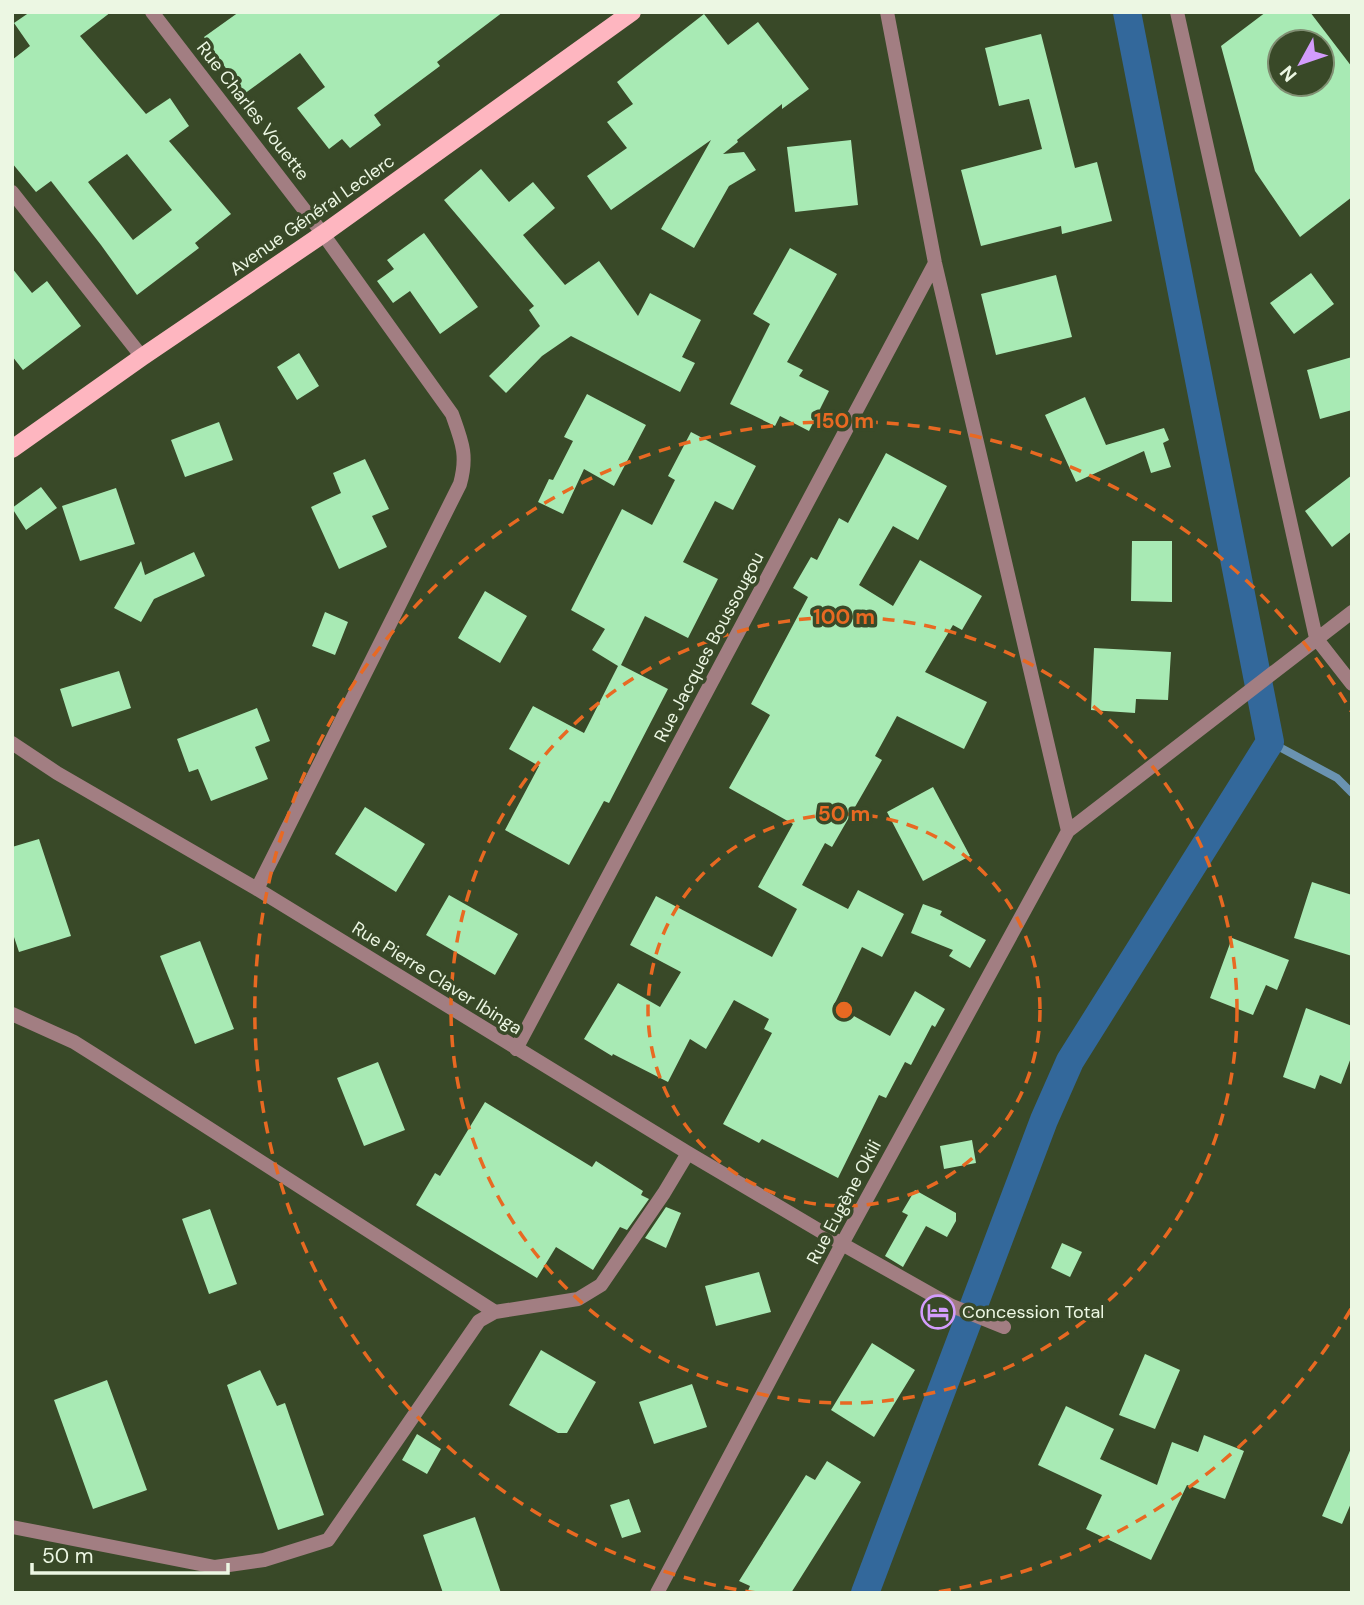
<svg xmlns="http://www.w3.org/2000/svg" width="1364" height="1605" font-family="'DM Sans',sans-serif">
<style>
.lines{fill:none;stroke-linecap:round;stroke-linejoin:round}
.stream{stroke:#6a93b1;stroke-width:8}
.canal{stroke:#33689b;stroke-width:28}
.building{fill:#a8eab4;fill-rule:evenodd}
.street{stroke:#a27e82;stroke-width:14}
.primary{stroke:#feb6c0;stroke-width:18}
.ring{fill:none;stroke:#e86922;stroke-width:3.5;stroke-dasharray:12 9}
.labels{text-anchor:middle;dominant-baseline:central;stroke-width:7;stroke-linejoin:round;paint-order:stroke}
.street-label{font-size:18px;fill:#ecf7e3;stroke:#394928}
.poi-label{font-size:18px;fill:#ecf7e3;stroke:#394928;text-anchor:start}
.centre{fill:#e86922;stroke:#394928;stroke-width:3.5}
.ring-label{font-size:21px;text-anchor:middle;font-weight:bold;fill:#e86922;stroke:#394928;stroke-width:7;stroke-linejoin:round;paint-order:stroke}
</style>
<rect width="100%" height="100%" fill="#394928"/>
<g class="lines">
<!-- stream -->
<path class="stream" d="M 1270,742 L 1337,778 L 1352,793"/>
<!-- canal -->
<path class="canal" d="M 865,1593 L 1044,1120 L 1070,1061 L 1270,742 L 1127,12"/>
</g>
<!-- building -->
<path class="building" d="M 30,12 L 111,12 L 80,36 L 146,114 L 170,98 L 189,126 L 169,141 L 231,214 L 195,243 L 199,248 L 137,295 L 101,245 L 51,181 L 36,192 L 12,163 L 12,60 L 30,46 L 14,23 ZM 127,154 L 172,210 L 133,240 L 88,182 Z
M 239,12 L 503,12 L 437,62 L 440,66 L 374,115 L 381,125 L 350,148 L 342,139 L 329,149 L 297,108 L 325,87 L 300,53 L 244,94 L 204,37 Z
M 1266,12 L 1310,12 L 1352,67 L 1352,197 L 1300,237 L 1255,171 L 1221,46 ZM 1280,42 L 1322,42 L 1322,84 L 1280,84 Z
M 704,14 L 728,45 L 758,22 L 809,89 L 782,109 L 782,104 L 737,140 L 738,142 L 723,154 L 744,152 L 756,170 L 729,186 L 694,248 L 661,229 L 711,140 L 611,210 L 587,176 L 627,148 L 607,122 L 633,104 L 617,82 Z
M 1041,34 L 1075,168 L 1097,162 L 1112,221 L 1062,234 L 1061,226 L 981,246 L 961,170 L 1042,149 L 1029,99 L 999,106 L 985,48 Z
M 851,140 L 858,205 L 795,212 L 787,147 Z
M 481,169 L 509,202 L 533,182 L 555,208 L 523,235 L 565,285 L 599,261 L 638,316 L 650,293 L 701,320 L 682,357 L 695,363 L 680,392 L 571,336 L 542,356 L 506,393 L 489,376 L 540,326 L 529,310 L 534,306 L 444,200 Z
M 424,233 L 478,307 L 440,334 L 410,291 L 393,303 L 377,281 L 394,269 L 387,260 Z
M 790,248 L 837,274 L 787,362 L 803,370 L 799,376 L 829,391 L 809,431 L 780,416 L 775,426 L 730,404 L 770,324 L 753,314 Z
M 12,268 L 32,293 L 47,281 L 81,326 L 23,370 L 12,356 Z
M 1311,273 L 1334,304 L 1294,334 L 1270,303 Z
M 1056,275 L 1072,337 L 996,355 L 981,294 Z
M 299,353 L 319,386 L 297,400 L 277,367 Z
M 1352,357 L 1352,410 L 1320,419 L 1307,370 Z
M 587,394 L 646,425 L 614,486 L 584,469 L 563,514 L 538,502 L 549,479 L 553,480 L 573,441 L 564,437 Z
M 1085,397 L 1106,445 L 1164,428 L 1169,440 L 1163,443 L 1171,467 L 1151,473 L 1144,451 L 1076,482 L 1045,415 Z
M 219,422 L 233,460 L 185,477 L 171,440 Z
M 691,432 L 756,466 L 733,510 L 715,501 L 683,562 L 718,579 L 688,638 L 645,616 L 621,665 L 668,689 L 609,803 L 604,801 L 569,865 L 505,830 L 539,766 L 509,749 L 533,706 L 584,733 L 618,666 L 592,650 L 605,629 L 571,610 L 622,509 L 652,525 L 675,480 L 668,476 Z
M 886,453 L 947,486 L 918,540 L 893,526 L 859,585 L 893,606 L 920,560 L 982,596 L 962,630 L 953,625 L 925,672 L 987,702 L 964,749 L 897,716 L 875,756 L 882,760 L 832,847 L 825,843 L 802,885 L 848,909 L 858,890 L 904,914 L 882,957 L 862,947 L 834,1005 L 890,1036 L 915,991 L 945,1009 L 935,1027 L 932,1025 L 911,1065 L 905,1062 L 886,1098 L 879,1095 L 838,1178 L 762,1139 L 759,1143 L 723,1124 L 772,1033 L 764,1029 L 769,1019 L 734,1000 L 706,1049 L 690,1039 L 668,1082 L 613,1054 L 612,1056 L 584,1039 L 618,983 L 660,1007 L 681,972 L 630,945 L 656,896 L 772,957 L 797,909 L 758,887 L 793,824 L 729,788 L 770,715 L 751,704 L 808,597 L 793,588 L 811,557 L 817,560 L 839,518 L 848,523 Z
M 365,459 L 389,509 L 372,516 L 387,547 L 339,569 L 311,507 L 341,493 L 333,473 Z
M 1352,475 L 1352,531 L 1332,547 L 1305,511 Z
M 41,487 L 57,508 L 26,530 L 12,508 Z
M 116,488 L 135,544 L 80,561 L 62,506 Z
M 1132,541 L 1172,541 L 1172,602 L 1131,601 Z
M 194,552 L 205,576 L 154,599 L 141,622 L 114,608 L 141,561 L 145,575 Z
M 485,591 L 527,616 L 500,663 L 458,638 Z
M 325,612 L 348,622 L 335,655 L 312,646 Z
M 1094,648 L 1171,652 L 1168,700 L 1136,699 L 1135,713 L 1091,710 Z
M 119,671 L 131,708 L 72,727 L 60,689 Z
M 257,708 L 270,741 L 255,747 L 268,779 L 211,801 L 198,769 L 189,772 L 177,739 Z
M 933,787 L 970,856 L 923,881 L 887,812 Z
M 365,807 L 425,844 L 396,892 L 335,854 Z
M 39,839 L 71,936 L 19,952 L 12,931 L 12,847 Z
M 1312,882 L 1352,895 L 1352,956 L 1294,938 Z
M 449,895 L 518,934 L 495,975 L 426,935 Z
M 923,904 L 942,911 L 940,915 L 986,940 L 970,968 L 949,956 L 953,950 L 911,933 Z
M 1232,938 L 1289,960 L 1277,990 L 1266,985 L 1253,1015 L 1210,998 Z
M 200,941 L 234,1029 L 195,1044 L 160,956 Z
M 1306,1008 L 1352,1026 L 1352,1055 L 1341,1084 L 1320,1075 L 1315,1089 L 1283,1077 Z
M 378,1062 L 405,1130 L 364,1146 L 337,1078 Z
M 485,1102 L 592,1167 L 596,1161 L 643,1191 L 641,1195 L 649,1199 L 627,1230 L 620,1227 L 593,1270 L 556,1247 L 537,1278 L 416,1205 L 435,1173 L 440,1176 Z
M 972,1140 L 976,1163 L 944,1169 L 940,1146 Z
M 915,1190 L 956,1213 L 956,1221 L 947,1237 L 926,1226 L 903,1267 L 885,1256 L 908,1215 L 902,1212 Z
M 666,1207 L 681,1213 L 666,1248 L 645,1238 Z
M 210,1209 L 237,1284 L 209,1294 L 182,1219 Z
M 1062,1243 L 1082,1252 L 1070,1277 L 1051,1268 Z
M 759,1272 L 771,1312 L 716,1326 L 705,1286 Z
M 872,1343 L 915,1370 L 874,1437 L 831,1410 Z
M 541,1350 L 596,1382 L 567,1433 L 558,1433 L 509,1405 Z
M 1145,1354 L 1180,1370 L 1155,1429 L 1119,1415 Z
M 260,1370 L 277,1406 L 285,1403 L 324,1515 L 278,1530 L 227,1385 Z
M 107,1380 L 147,1490 L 93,1509 L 54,1400 Z
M 692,1384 L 707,1427 L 654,1444 L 639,1402 Z
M 1066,1406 L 1114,1429 L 1100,1459 L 1157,1485 L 1172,1442 L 1198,1452 L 1204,1435 L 1244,1451 L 1225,1499 L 1187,1485 L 1151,1560 L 1086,1529 L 1102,1495 L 1038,1465 Z
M 417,1434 L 441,1449 L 427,1474 L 402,1460 Z
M 1352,1446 L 1352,1501 L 1342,1524 L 1322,1516 Z
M 827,1461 L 861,1482 L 791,1593 L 747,1593 L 750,1586 L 739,1581 L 806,1475 L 815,1480 Z
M 629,1499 L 641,1532 L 622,1538 L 610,1505 Z
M 475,1517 L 501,1593 L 443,1593 L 423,1535 Z"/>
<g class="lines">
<!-- street -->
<path class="street" d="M 152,12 L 323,234 L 452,414 C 462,442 468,455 460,484 L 257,889
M 887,12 L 935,263 L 1068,831
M 1177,12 L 1316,638 L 1352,684
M 12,192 L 142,357
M 12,743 L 57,773 L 257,889 L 688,1153 L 842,1244 L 952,1306 L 1004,1327
M 12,1014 L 74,1042 L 101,1059 L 495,1312
M 516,1049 L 935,263
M 12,1527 L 215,1567 L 264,1560 L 328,1540 L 479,1321 L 495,1312 L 578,1299 L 601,1285 L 664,1193 L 688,1153
M 657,1593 L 842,1244 L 1068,831 L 1352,612"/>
<!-- primary -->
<path class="primary" d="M 12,449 L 142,357 L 323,234 L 632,12"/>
</g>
<!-- distance rings -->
<g class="ring">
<circle cx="844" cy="1010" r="196"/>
<circle cx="844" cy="1010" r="393"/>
<path d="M1351 1309A589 589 0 0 1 931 1593M757 1593A589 589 0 1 1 1351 711"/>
</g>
<!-- icons -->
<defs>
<symbol id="hotel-ring" viewBox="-11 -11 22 22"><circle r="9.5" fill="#394928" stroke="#d39cfc" stroke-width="1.5"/><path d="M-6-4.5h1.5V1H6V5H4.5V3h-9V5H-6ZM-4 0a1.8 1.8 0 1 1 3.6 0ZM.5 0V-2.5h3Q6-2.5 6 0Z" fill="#d39cfc"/></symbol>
</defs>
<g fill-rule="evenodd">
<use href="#hotel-ring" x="919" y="1293" width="38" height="38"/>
</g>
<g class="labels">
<!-- street labels -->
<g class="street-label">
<text transform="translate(253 111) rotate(52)">Rue Charles Vouette</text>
<text transform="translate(312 215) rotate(-35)">Avenue Général Leclerc</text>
<text transform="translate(709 647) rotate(-62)">Rue Jacques Boussougou</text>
<text transform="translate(437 978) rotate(32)">Rue Pierre Claver Ibinga</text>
<text transform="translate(844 1202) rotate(-62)">Rue Eugène Okili</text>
</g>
<!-- poi labels -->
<g class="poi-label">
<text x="962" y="1312">Concession Total</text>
</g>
</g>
<circle cx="844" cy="1010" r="10" class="centre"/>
<g class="ring-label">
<text x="844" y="428">150 m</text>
<text x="844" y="624">100 m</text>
<text x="844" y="821">50 m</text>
</g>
<!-- border -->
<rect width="1364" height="1605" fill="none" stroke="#ecf7e3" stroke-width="28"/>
<!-- north arrow -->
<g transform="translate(1301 63) rotate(230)"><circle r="33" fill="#394928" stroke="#818f73" stroke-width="2"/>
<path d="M0-5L12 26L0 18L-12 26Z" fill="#d39cfc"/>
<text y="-10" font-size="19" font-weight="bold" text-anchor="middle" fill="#ecf7e3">N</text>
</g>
<!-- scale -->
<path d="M32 1563v10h196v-10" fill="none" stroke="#ecf7e3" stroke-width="3.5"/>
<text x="42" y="1563" font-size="21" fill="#ecf7e3" stroke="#394928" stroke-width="5" paint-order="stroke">50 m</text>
</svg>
